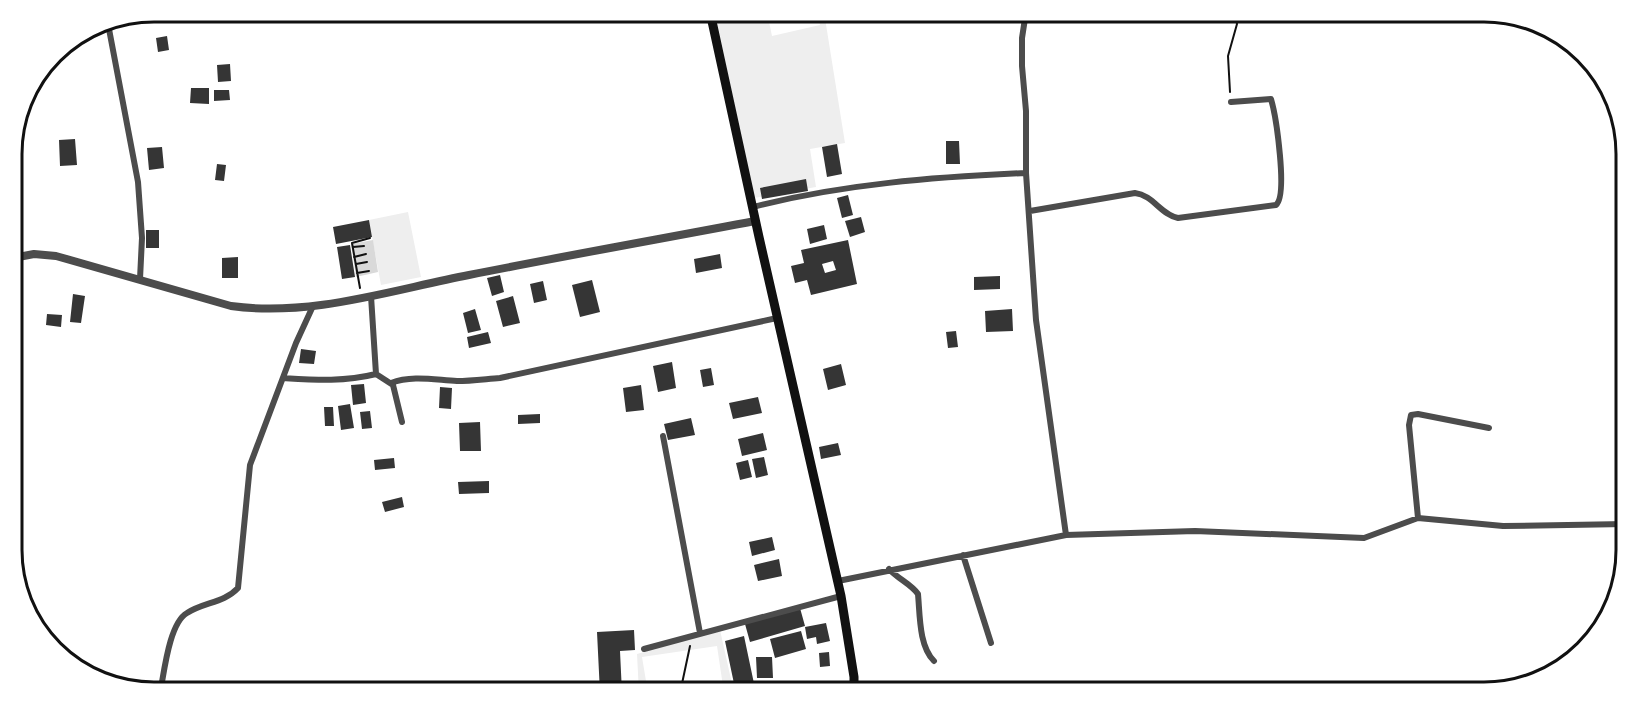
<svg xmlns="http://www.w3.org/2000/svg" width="1638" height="705" font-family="'Work Sans',sans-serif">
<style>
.green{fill:#eee}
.water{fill:#d9d9d9}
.building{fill:#353535;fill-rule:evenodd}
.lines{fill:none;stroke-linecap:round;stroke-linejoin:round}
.path{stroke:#111;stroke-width:2}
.minor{stroke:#4c4c4c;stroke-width:6}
.tertiary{stroke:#4c4c4c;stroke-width:8}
.secondary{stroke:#111;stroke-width:9}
.rim{fill:none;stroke:#111;stroke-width:3}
</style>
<rect width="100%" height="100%" fill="#fff"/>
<!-- green -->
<path class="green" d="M 715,12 L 767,12 L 772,36 L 820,25 L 817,12 L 824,12 L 845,143 L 810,149 L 816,187 L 754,198 Z
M 408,212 L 421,277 L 381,285 L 369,220 Z
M 720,630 L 734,693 L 724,693 L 717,646 L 642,657 L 648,693 L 639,693 L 637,654 Z"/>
<!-- water -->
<path class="water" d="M 373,240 L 378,272 L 356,277 L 351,244 Z"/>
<!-- building -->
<path class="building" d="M 167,36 L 169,50 L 158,52 L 156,38 Z
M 230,64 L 231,81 L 218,82 L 217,65 Z
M 191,88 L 209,88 L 209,104 L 190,103 Z
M 214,90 L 229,90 L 230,100 L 214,101 Z
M 75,139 L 77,165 L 60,166 L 59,140 Z
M 946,141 L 959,141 L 960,164 L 946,164 Z
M 837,144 L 842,174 L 827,177 L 822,147 Z
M 162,147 L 164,168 L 149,170 L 147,148 Z
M 217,164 L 226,165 L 224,181 L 215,180 Z
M 806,179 L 808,191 L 762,199 L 760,188 Z
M 848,195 L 853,215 L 842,218 L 837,198 Z
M 861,217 L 865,232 L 850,237 L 845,221 Z
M 369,220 L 372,237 L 336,244 L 333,227 Z
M 824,225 L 827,239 L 810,244 L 807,229 Z
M 146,230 L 159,230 L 159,248 L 146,248 Z
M 848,240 L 857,284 L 811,295 L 807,280 L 795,283 L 791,266 L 804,263 L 801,250 ZM 833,261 L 836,270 L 825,273 L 822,264 Z
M 350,245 L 355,277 L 342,279 L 337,247 Z
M 720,254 L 722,268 L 696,273 L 694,259 Z
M 238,257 L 238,278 L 222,278 L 222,258 Z
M 500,275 L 504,292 L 492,296 L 487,278 Z
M 1000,276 L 1000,289 L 974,290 L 974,277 Z
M 592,280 L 600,312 L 580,317 L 572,285 Z
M 543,281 L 547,300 L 534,303 L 530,284 Z
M 73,294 L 85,296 L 81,323 L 70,322 Z
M 513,296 L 520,323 L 503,327 L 496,301 Z
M 475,309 L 481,330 L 468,333 L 463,313 Z
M 1012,309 L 1013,331 L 986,332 L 985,311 Z
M 47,314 L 62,315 L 61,327 L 46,325 Z
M 956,331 L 958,347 L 948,348 L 946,332 Z
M 488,332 L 491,343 L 469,348 L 467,337 Z
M 301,349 L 316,351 L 314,364 L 299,363 Z
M 672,362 L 676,388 L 658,392 L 653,366 Z
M 841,364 L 846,385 L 828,390 L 823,369 Z
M 711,368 L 714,385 L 703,387 L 700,370 Z
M 364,384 L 366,403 L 353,405 L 351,385 Z
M 641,385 L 644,410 L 626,412 L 623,388 Z
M 440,387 L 452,388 L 451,409 L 439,408 Z
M 758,397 L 762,413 L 733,419 L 729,403 Z
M 350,404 L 354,428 L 341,430 L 338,406 Z
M 324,407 L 333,407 L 334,426 L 325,426 Z
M 370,411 L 372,428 L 362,429 L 360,412 Z
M 540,414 L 540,423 L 518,424 L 518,415 Z
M 691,418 L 695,435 L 668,440 L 664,424 Z
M 480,422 L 481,451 L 460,451 L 459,423 Z
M 763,433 L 767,450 L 742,456 L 738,439 Z
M 838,443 L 841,455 L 821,459 L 819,447 Z
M 764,457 L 768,475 L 756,478 L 752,459 Z
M 394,458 L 395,468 L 375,470 L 374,460 Z
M 748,460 L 752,477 L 740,480 L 736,463 Z
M 489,481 L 489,493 L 459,494 L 458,482 Z
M 402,497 L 404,507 L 385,512 L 382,502 Z
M 772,537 L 775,550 L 752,556 L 749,542 Z
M 779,559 L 782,576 L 758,581 L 754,565 Z
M 800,608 L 805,626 L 750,642 L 745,624 Z
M 826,623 L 830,641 L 817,644 L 816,637 L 807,639 L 805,627 Z
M 634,630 L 635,650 L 620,651 L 622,693 L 600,693 L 597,632 Z
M 801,631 L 806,649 L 775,658 L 770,639 Z
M 744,636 L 756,693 L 736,693 L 725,641 Z
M 829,652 L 830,666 L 820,667 L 819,653 Z
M 756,657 L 772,657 L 773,678 L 757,678 Z"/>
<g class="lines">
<!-- path -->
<path class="path" d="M 1230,92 L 1228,56 L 1237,24 L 1235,12
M 353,247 L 364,246
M 354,257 L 366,254
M 356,264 L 367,262
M 357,273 L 369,271
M 360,288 L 352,243 L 370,238
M 680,693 L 690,646"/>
<!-- minor -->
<path class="minor" d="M 109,29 L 138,182 L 142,238 L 140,279
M 753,207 C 842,184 935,177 1026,173
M 1030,211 L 1135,193 C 1153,195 1161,215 1178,218 L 1276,205 C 1288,195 1276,116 1271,99 L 1231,102
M 371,296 L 376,374
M 283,378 C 316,380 344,382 376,374 L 393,385 L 402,422
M 391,383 C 412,375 435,380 457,381 C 471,381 486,379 500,378 L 777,318
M 663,436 L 700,633
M 1418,518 L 1409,425 L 1411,415 L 1418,414 L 1489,428
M 1066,535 L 1195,531 L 1364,538 L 1418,518 L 1503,526 L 1626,524
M 963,555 L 991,643
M 889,569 C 898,579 911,584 918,594 C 920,616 919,646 934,661
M 838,581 L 1066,535 L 1036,320 L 1026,173 L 1026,111 L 1022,66 L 1022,38 L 1026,12
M 644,649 L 841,596
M 160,693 C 164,674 169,623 187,613 C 204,602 224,603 238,588 L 250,465 L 296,343 L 313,306"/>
<!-- tertiary -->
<path class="tertiary" d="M 13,258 L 34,254 L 56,256 L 231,306 C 311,317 391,290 469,275 C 564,256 660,239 755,221"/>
<!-- secondary -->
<path class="secondary" d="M 710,12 L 759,237 L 841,596 L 854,677 L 854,693"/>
</g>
<!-- crop -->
<path d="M0 0H1638V705H0ZM154 22H1484A132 132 0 0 1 1616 154V550A132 132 0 0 1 1484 682H154A132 132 0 0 1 22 550V154A132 132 0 0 1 154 22Z" fill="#fff" fill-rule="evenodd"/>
<path class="rim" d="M154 22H1484A132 132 0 0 1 1616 154V550A132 132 0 0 1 1484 682H154A132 132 0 0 1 22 550V154A132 132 0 0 1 154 22Z"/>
</svg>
